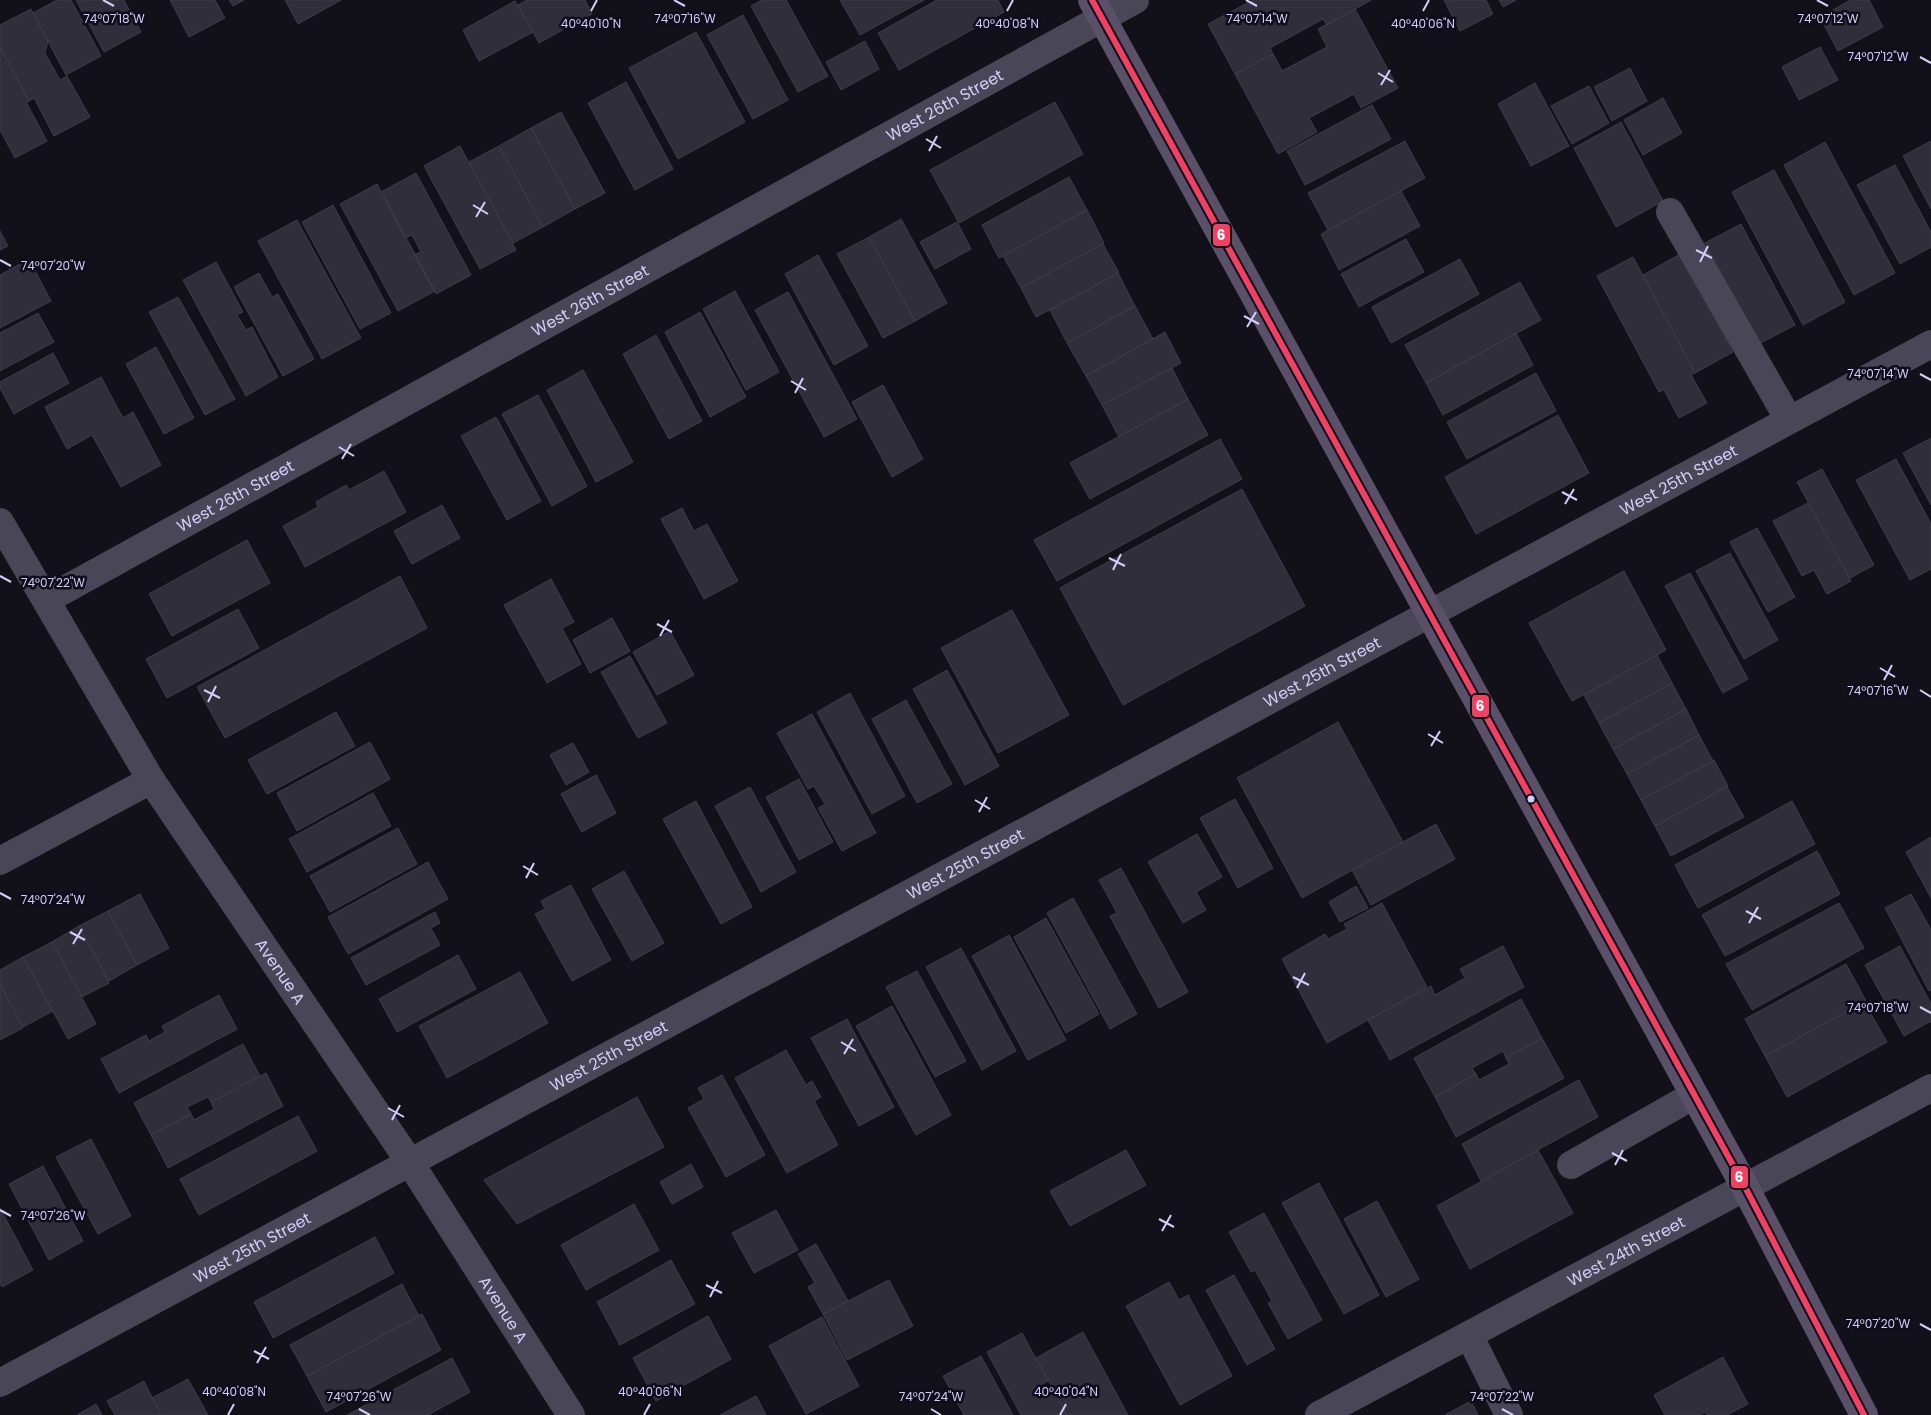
<svg xmlns="http://www.w3.org/2000/svg" width="1931" height="1415" font-family="Poppins,sans-serif">
<style>
.building{fill:#302e3a;stroke:#3f3b4b}
.lines{fill:none;stroke-linecap:round;stroke-linejoin:round}
.minor{stroke:#484657;stroke-width:28}
.major{stroke:#5a5168;stroke-width:28}
.bus-1-casing{stroke:#100d1b;stroke-width:10}
.bus-1{stroke:#f24062;stroke-width:6}
.ticks{fill:none;stroke:#d4cdf9;stroke-width:2}
.bus-dot{fill:#d4cdf9;stroke:#100d1b;stroke-width:2}
.labels{text-anchor:middle;dominant-baseline:central;stroke-width:5;stroke-linejoin:round;paint-order:stroke}
.street-label{font-size:16px;fill:#d4cdf9;stroke:#100d1b}
.ticks-label{font-size:12px;text-anchor:middle;fill:#d4cdf9;stroke:#100d1b;stroke-width:5;stroke-linejoin:round;paint-order:stroke}
.line-badge{stroke:#100d1b;stroke-width:2}
.badge-label{font-size:14px;text-anchor:middle;font-weight:bold;fill:#fff}
</style>
<rect width="100%" height="100%" fill="#121018"/>
<!-- building -->
<path class="building" d="M 57,0 L 71,0 L 101,56 L 66,75 L 33,13 Z
M 76,0 L 124,0 L 141,32 L 104,52 Z
M 170,0 L 215,0 L 225,18 L 189,37 Z
M 229,0 L 244,0 L 233,6 Z
M 285,0 L 341,0 L 298,24 Z
M 527,0 L 585,0 L 592,14 L 539,43 L 518,5 Z
M 762,0 L 786,0 L 828,76 L 798,92 L 751,6 Z
M 840,0 L 924,0 L 860,35 Z
M 937,0 L 998,0 L 1004,12 L 899,70 L 878,33 Z
M 1253,0 L 1371,0 L 1327,25 L 1323,19 L 1270,48 L 1273,54 L 1235,74 L 1208,24 Z
M 1444,0 L 1486,0 L 1493,14 L 1460,31 Z
M 1499,0 L 1516,0 L 1503,7 Z
M 1851,0 L 1869,0 L 1883,27 L 1838,51 L 1820,17 Z
M 515,1 L 533,32 L 479,61 L 463,30 Z
M 31,9 L 48,41 L 45,53 L 60,80 L 67,76 L 90,117 L 54,136 L 34,98 L 29,101 L 0,47 L 0,25 Z
M 1355,9 L 1398,88 L 1361,108 L 1354,94 L 1309,118 L 1317,132 L 1278,154 L 1235,74 L 1273,54 L 1282,71 L 1327,47 L 1318,29 Z
M 743,15 L 788,100 L 753,119 L 707,35 Z
M 696,32 L 745,122 L 678,159 L 629,68 Z
M 865,41 L 879,69 L 841,90 L 826,62 Z
M 0,47 L 29,101 L 26,102 L 47,141 L 15,158 L 0,130 Z
M 1820,47 L 1838,80 L 1799,100 L 1782,67 Z
M 1630,68 L 1647,101 L 1612,121 L 1594,87 Z
M 626,82 L 673,169 L 635,190 L 588,103 Z
M 1535,83 L 1569,146 L 1531,166 L 1498,104 Z
M 1589,86 L 1609,123 L 1572,144 L 1551,106 Z
M 1663,98 L 1682,133 L 1643,155 L 1624,120 Z
M 1055,102 L 1083,154 L 959,223 L 930,170 Z
M 1372,105 L 1391,139 L 1305,185 L 1287,151 Z
M 561,112 L 605,193 L 575,209 L 531,128 Z
M 1621,122 L 1663,201 L 1616,227 L 1574,148 Z
M 531,128 L 575,209 L 543,227 L 499,146 Z
M 1405,141 L 1425,178 L 1328,230 L 1308,193 Z
M 1931,141 L 1931,209 L 1903,156 Z
M 1825,142 L 1895,273 L 1854,295 L 1784,165 Z
M 460,146 L 516,250 L 480,269 L 424,166 Z
M 499,146 L 543,227 L 513,243 L 469,162 Z
M 1895,165 L 1931,232 L 1931,247 L 1900,264 L 1857,185 Z
M 1774,170 L 1845,302 L 1803,325 L 1732,192 Z
M 416,173 L 471,275 L 436,294 L 414,255 L 421,252 L 412,235 L 405,238 L 381,192 Z
M 1069,177 L 1087,210 L 999,258 L 982,225 Z
M 377,184 L 435,291 L 398,311 L 340,204 Z
M 1401,191 L 1420,226 L 1339,270 L 1321,234 Z
M 333,205 L 391,313 L 360,329 L 302,222 Z
M 1087,210 L 1104,243 L 1021,288 L 1003,256 Z
M 901,219 L 947,303 L 915,321 L 869,237 Z
M 297,220 L 361,338 L 322,359 L 258,241 Z
M 957,222 L 971,249 L 935,269 L 920,242 Z
M 1741,224 L 1795,325 L 1759,344 L 1705,243 Z
M 0,231 L 8,246 L 0,250 Z
M 869,237 L 915,321 L 883,338 L 837,254 Z
M 1406,239 L 1424,272 L 1359,307 L 1341,274 Z
M 1103,244 L 1119,273 L 1036,317 L 1021,288 Z
M 1680,254 L 1733,352 L 1695,373 L 1643,275 Z
M 818,255 L 868,346 L 834,365 L 785,274 Z
M 1633,257 L 1695,373 L 1691,375 L 1707,403 L 1679,418 L 1664,390 L 1659,392 L 1597,276 Z
M 29,259 L 51,301 L 0,328 L 0,275 Z
M 1460,259 L 1479,294 L 1391,343 L 1372,307 Z
M 216,262 L 243,312 L 237,315 L 246,330 L 252,327 L 278,377 L 246,396 L 183,280 Z
M 259,273 L 272,297 L 278,294 L 314,359 L 283,376 L 234,287 Z
M 1118,273 L 1135,306 L 1067,343 L 1050,310 Z
M 1520,282 L 1541,320 L 1426,383 L 1405,345 Z
M 735,291 L 779,372 L 746,390 L 703,309 Z
M 788,292 L 857,419 L 824,437 L 755,310 Z
M 178,297 L 235,399 L 205,415 L 149,312 Z
M 1135,306 L 1153,339 L 1086,376 L 1067,343 Z
M 700,312 L 746,397 L 710,417 L 665,332 Z
M 38,313 L 54,342 L 0,371 L 0,333 Z
M 1165,332 L 1181,363 L 1102,405 L 1086,376 Z
M 1516,333 L 1533,365 L 1443,415 L 1426,383 Z
M 656,335 L 702,421 L 669,439 L 623,354 Z
M 156,347 L 194,418 L 164,434 L 126,364 Z
M 53,353 L 69,383 L 14,414 L 0,388 L 0,382 Z
M 1172,368 L 1188,399 L 1119,437 L 1102,405 Z
M 583,370 L 633,462 L 596,482 L 547,390 Z
M 1536,373 L 1556,411 L 1467,459 L 1447,422 Z
M 101,377 L 123,418 L 133,412 L 161,465 L 121,487 L 92,435 L 67,449 L 45,407 Z
M 883,385 L 923,459 L 892,477 L 852,402 Z
M 538,395 L 587,486 L 552,506 L 502,414 Z
M 1188,399 L 1208,435 L 1090,499 L 1070,463 Z
M 1558,415 L 1589,473 L 1476,534 L 1445,477 Z
M 496,417 L 541,501 L 507,520 L 461,436 Z
M 1931,438 L 1931,505 L 1903,453 Z
M 1220,439 L 1242,479 L 1057,581 L 1034,540 Z
M 1896,459 L 1931,524 L 1931,569 L 1910,580 L 1856,480 Z
M 1822,469 L 1874,565 L 1850,578 L 1797,482 Z
M 384,471 L 406,512 L 305,567 L 283,526 L 318,507 L 316,502 L 346,485 L 349,490 Z
M 1242,489 L 1305,606 L 1123,705 L 1060,588 Z
M 1808,503 L 1851,581 L 1827,594 L 1814,570 L 1802,576 L 1773,521 Z
M 442,505 L 460,538 L 412,564 L 394,531 Z
M 682,508 L 694,531 L 707,524 L 738,581 L 704,599 L 661,519 Z
M 1757,528 L 1795,597 L 1768,612 L 1730,542 Z
M 247,540 L 270,583 L 172,636 L 149,594 Z
M 1730,553 L 1778,640 L 1744,659 L 1696,571 Z
M 1624,571 L 1666,650 L 1572,701 L 1529,623 Z
M 1690,573 L 1748,679 L 1723,693 L 1665,586 Z
M 400,576 L 427,628 L 225,738 L 197,687 Z
M 551,579 L 574,622 L 562,628 L 581,664 L 547,683 L 504,605 Z
M 238,609 L 259,648 L 167,698 L 146,659 Z
M 1012,610 L 1069,715 L 998,753 L 941,648 Z
M 612,618 L 630,651 L 590,673 L 573,640 Z
M 670,631 L 694,675 L 657,695 L 633,652 Z
M 1657,655 L 1672,683 L 1599,723 L 1584,695 Z
M 630,656 L 667,723 L 638,738 L 601,672 Z
M 947,670 L 999,766 L 965,785 L 913,689 Z
M 1672,683 L 1686,709 L 1613,749 L 1599,723 Z
M 850,693 L 905,796 L 872,814 L 817,712 Z
M 906,700 L 952,784 L 917,803 L 872,719 Z
M 1686,709 L 1699,735 L 1627,774 L 1613,749 Z
M 336,712 L 355,746 L 267,794 L 248,760 Z
M 812,714 L 876,833 L 842,851 L 818,808 L 825,804 L 814,786 L 808,789 L 777,733 Z
M 1338,722 L 1403,842 L 1302,898 L 1237,778 Z
M 1699,735 L 1713,761 L 1641,800 L 1627,774 Z
M 370,742 L 390,779 L 297,831 L 277,793 Z
M 573,743 L 589,772 L 566,785 L 550,755 Z
M 1714,760 L 1728,786 L 1655,826 L 1641,800 Z
M 596,775 L 616,813 L 582,832 L 561,794 Z
M 799,779 L 833,842 L 799,860 L 766,797 Z
M 750,787 L 796,872 L 761,892 L 715,806 Z
M 1727,787 L 1744,817 L 1671,856 L 1655,826 Z
M 373,793 L 391,826 L 307,872 L 289,839 Z
M 1235,799 L 1273,868 L 1238,888 L 1200,818 Z
M 696,801 L 752,907 L 721,924 L 663,819 Z
M 1792,801 L 1815,844 L 1698,908 L 1675,865 Z
M 1436,824 L 1455,859 L 1371,905 L 1352,870 Z
M 398,828 L 417,864 L 330,912 L 310,876 Z
M 1197,834 L 1222,877 L 1196,892 L 1206,910 L 1183,923 L 1148,862 Z
M 1931,837 L 1931,898 L 1906,852 Z
M 1817,851 L 1840,894 L 1725,956 L 1702,915 Z
M 428,862 L 448,899 L 348,954 L 328,917 Z
M 1121,868 L 1188,992 L 1159,1008 L 1110,916 L 1117,913 L 1099,880 Z
M 624,871 L 664,943 L 632,961 L 592,889 Z
M 571,885 L 611,960 L 572,981 L 535,914 L 545,909 L 541,901 Z
M 1356,886 L 1368,908 L 1340,922 L 1329,902 Z
M 140,894 L 169,948 L 137,965 L 108,911 Z
M 1911,894 L 1931,930 L 1931,990 L 1929,991 L 1885,908 Z
M 1073,898 L 1137,1014 L 1110,1029 L 1047,913 Z
M 1382,903 L 1427,987 L 1327,1043 L 1282,959 L 1325,934 L 1328,939 L 1347,929 L 1344,924 Z
M 1839,903 L 1864,948 L 1752,1010 L 1726,964 Z
M 108,911 L 137,965 L 109,981 L 79,926 Z
M 435,912 L 440,923 L 431,928 L 440,945 L 366,985 L 351,958 Z
M 1046,918 L 1099,1014 L 1066,1033 L 1014,937 Z
M 79,926 L 109,983 L 82,997 L 52,942 Z
M 1009,935 L 1066,1040 L 1028,1060 L 972,956 Z
M 52,942 L 96,1024 L 68,1039 L 23,957 Z
M 1503,946 L 1524,987 L 1390,1060 L 1368,1020 L 1431,986 L 1435,995 L 1465,978 L 1460,969 Z
M 1900,946 L 1931,1004 L 1931,1021 L 1904,1036 L 1865,965 Z
M 961,948 L 1016,1051 L 982,1070 L 926,967 Z
M 458,955 L 476,989 L 397,1032 L 379,999 Z
M 23,957 L 53,1011 L 23,1027 L 0,984 L 0,970 Z
M 1846,964 L 1866,1001 L 1765,1056 L 1745,1019 Z
M 917,971 L 966,1061 L 935,1077 L 886,987 Z
M 520,972 L 548,1023 L 447,1078 L 419,1026 Z
M 0,984 L 23,1028 L 0,1040 Z
M 219,995 L 237,1029 L 119,1093 L 101,1059 L 146,1035 L 149,1041 L 165,1032 L 162,1026 Z
M 1521,999 L 1542,1038 L 1506,1058 L 1503,1051 L 1472,1068 L 1476,1074 L 1435,1097 L 1414,1058 Z
M 1864,1002 L 1887,1042 L 1787,1097 L 1765,1056 Z
M 892,1006 L 951,1115 L 916,1135 L 856,1026 Z
M 847,1019 L 894,1107 L 859,1126 L 811,1038 Z
M 1542,1038 L 1564,1078 L 1456,1137 L 1435,1097 L 1476,1074 L 1479,1080 L 1509,1064 L 1506,1058 Z
M 243,1044 L 260,1076 L 211,1102 L 208,1097 L 187,1107 L 191,1114 L 151,1135 L 134,1103 Z
M 786,1050 L 806,1085 L 812,1081 L 821,1097 L 814,1101 L 838,1145 L 787,1173 L 735,1078 Z
M 266,1073 L 283,1106 L 168,1168 L 151,1135 L 191,1114 L 194,1120 L 214,1109 L 211,1102 Z
M 722,1075 L 765,1155 L 726,1177 L 688,1108 L 704,1099 L 698,1088 Z
M 1579,1080 L 1598,1117 L 1481,1181 L 1462,1144 Z
M 637,1097 L 664,1147 L 517,1224 L 484,1180 Z
M 298,1116 L 317,1151 L 199,1215 L 180,1179 Z
M 91,1139 L 131,1216 L 98,1234 L 56,1157 Z
M 1126,1150 L 1146,1185 L 1070,1226 L 1050,1191 Z
M 1538,1150 L 1573,1213 L 1470,1269 L 1437,1206 Z
M 691,1164 L 703,1187 L 672,1204 L 660,1182 Z
M 43,1166 L 83,1241 L 49,1260 L 9,1184 Z
M 1319,1183 L 1379,1295 L 1344,1314 L 1282,1203 Z
M 1377,1201 L 1419,1279 L 1386,1297 L 1344,1219 Z
M 634,1204 L 659,1250 L 586,1290 L 561,1245 Z
M 0,1208 L 33,1270 L 2,1287 L 0,1283 Z
M 776,1210 L 798,1250 L 754,1273 L 732,1233 Z
M 1264,1213 L 1322,1320 L 1288,1339 L 1268,1303 L 1272,1301 L 1255,1270 L 1251,1272 L 1229,1232 Z
M 375,1237 L 394,1273 L 273,1338 L 254,1302 Z
M 816,1244 L 848,1301 L 823,1314 L 808,1287 L 815,1283 L 798,1254 Z
M 671,1260 L 695,1304 L 620,1345 L 597,1302 Z
M 1234,1275 L 1275,1349 L 1247,1365 L 1206,1290 Z
M 889,1280 L 913,1326 L 847,1360 L 823,1314 Z
M 1169,1282 L 1179,1300 L 1188,1295 L 1232,1376 L 1180,1405 L 1126,1306 Z
M 402,1284 L 419,1316 L 307,1376 L 290,1345 Z
M 422,1314 L 441,1350 L 326,1412 L 307,1376 Z
M 708,1316 L 731,1359 L 656,1401 L 633,1358 Z
M 822,1317 L 859,1386 L 806,1414 L 769,1346 Z
M 1083,1332 L 1128,1415 L 1067,1415 L 1036,1358 Z
M 1022,1333 L 1048,1381 L 1041,1385 L 1047,1398 L 1055,1393 L 1067,1415 L 1021,1415 L 987,1352 Z
M 981,1356 L 1013,1415 L 964,1415 L 943,1376 Z
M 1723,1357 L 1748,1404 L 1727,1415 L 1707,1415 L 1705,1412 L 1700,1415 L 1665,1415 L 1654,1395 Z
M 452,1358 L 470,1392 L 428,1415 L 347,1415 Z
M 188,1379 L 208,1415 L 161,1415 L 152,1398 Z
M 144,1381 L 161,1415 L 115,1415 L 107,1401 Z
M 756,1396 L 766,1415 L 720,1415 Z
M 1471,1401 L 1478,1415 L 1445,1415 Z
M 96,1404 L 102,1415 L 77,1415 Z"/>
<g class="lines">
<!-- minor -->
<g class="minor">
<path d="M 1670,212 L 1789,420"/>
<path id="s1" d="M 0,522 L 151,780 L 409,1161 L 571,1415"/>
<path id="s2" d="M 46,600 L 1135,0"/>
<path d="M 0,861 L 151,780"/>
<path d="M 1571,1165 L 1694,1095"/>
<path d="M 1469,1335 L 1509,1415"/>
<path id="s3" d="M 0,1383 L 1931,344"/>
<path id="s4" d="M 1319,1415 L 1931,1088"/>
</g>
<!-- major -->
<path class="major" d="M 1092,0 L 1745,1187 L 1864,1415"/>
<defs>
<path id="bus-1" d="M 1092,0 L 1745,1187 L 1864,1415"/>
</defs>
<!-- bus-1 casing -->
<use href="#bus-1" class="bus-1-casing"/>
<!-- bus-1 -->
<use href="#bus-1" class="bus-1"/>
</g>
<!-- ticks -->
<path class="ticks" d="M 103,0 L 114,6M 674,0 L 685,6M 1246,0 L 1257,6M 1817,0 L 1828,6M 591,11 L 597,0M 1007,11 L 1013,0M 1423,11 L 1429,0M 1920,57 L 1931,63M 1378,73 L 1393,82M 1381,85 L 1390,70M 926,139 L 941,148M 929,151 L 937,136M 473,205 L 488,214M 476,217 L 485,202M 1696,250 L 1712,258M 0,260 L 11,266M 1700,262 L 1708,246M 1244,316 L 1259,324M 1247,327 L 1256,312M 1920,374 L 1931,380M 791,381 L 806,390M 795,393 L 803,378M 339,447 L 354,456M 342,459 L 351,444M 1562,492 L 1577,500M 1565,504 L 1574,489M 1109,558 L 1125,566M 1113,570 L 1121,554M 0,576 L 11,582M 657,624 L 672,632M 660,636 L 669,620M 1880,668 L 1895,677M 1884,680 L 1892,665M 204,690 L 220,698M 1920,690 L 1931,697M 208,702 L 216,686M 1428,734 L 1443,743M 1431,746 L 1440,731M 975,800 L 990,809M 979,812 L 987,797M 523,866 L 538,875M 526,878 L 534,863M 0,893 L 11,899M 1746,911 L 1761,919M 1749,923 L 1758,907M 70,932 L 85,940M 73,944 L 82,929M 1293,977 L 1309,985M 1297,988 L 1305,973M 1920,1007 L 1931,1013M 841,1042 L 856,1051M 844,1054 L 853,1039M 388,1108 L 404,1117M 392,1120 L 400,1105M 1612,1153 L 1627,1161M 1615,1165 L 1623,1150M 0,1210 L 11,1216M 1159,1219 L 1174,1227M 1162,1231 L 1171,1215M 706,1285 L 722,1293M 710,1297 L 718,1281M 1920,1324 L 1931,1330M 254,1351 L 269,1359M 257,1363 L 266,1347M 359,1409 L 370,1415M 931,1409 L 941,1415M 1502,1409 L 1513,1415M 228,1415 L 234,1404M 644,1415 L 650,1404M 1060,1415 L 1066,1404"/>
<!-- markers -->
<circle class="bus-dot" cx="1531" cy="799" r="4.5"/>
<g class="labels">
<!-- street labels -->
<g class="street-label">
<text stroke="none"><textPath href="#s2" startOffset="1026">West 26th Street</textPath></text>
<text stroke="none"><textPath href="#s2" startOffset="621">West 26th Street</textPath></text>
<text stroke="none"><textPath href="#s3" startOffset="1906">West 25th Street</textPath></text>
<text stroke="none"><textPath href="#s2" startOffset="216">West 26th Street</textPath></text>
<text stroke="none"><textPath href="#s3" startOffset="1501">West 25th Street</textPath></text>
<text stroke="none"><textPath href="#s3" startOffset="1096">West 25th Street</textPath></text>
<text stroke="none"><textPath href="#s1" startOffset="530">Avenue A</textPath></text>
<text stroke="none"><textPath href="#s3" startOffset="691">West 25th Street</textPath></text>
<text stroke="none"><textPath href="#s3" startOffset="286">West 25th Street</textPath></text>
<text stroke="none"><textPath href="#s4" startOffset="348">West 24th Street</textPath></text>
<text stroke="none"><textPath href="#s1" startOffset="935">Avenue A</textPath></text>
</g>
</g>
<g class="ticks-label">
<text x="114" y="23">74°07'18"W</text>
<text x="685" y="23">74°07'16"W</text>
<text x="1257" y="23">74°07'14"W</text>
<text x="1828" y="23">74°07'12"W</text>
<text x="1423" y="28">40°40'06"N</text>
<text x="591" y="28">40°40'10"N</text>
<text x="1007" y="28">40°40'08"N</text>
<text x="1878" y="61">74°07'12"W</text>
<text x="53" y="270">74°07'20"W</text>
<text x="1878" y="378">74°07'14"W</text>
<text x="53" y="587">74°07'22"W</text>
<text x="1878" y="695">74°07'16"W</text>
<text x="53" y="904">74°07'24"W</text>
<text x="1878" y="1012">74°07'18"W</text>
<text x="53" y="1220">74°07'26"W</text>
<text x="1878" y="1328">74°07'20"W</text>
<text x="234" y="1396">40°40'08"N</text>
<text x="650" y="1396">40°40'06"N</text>
<text x="1066" y="1396">40°40'04"N</text>
<text x="359" y="1401">74°07'26"W</text>
<text x="931" y="1401">74°07'24"W</text>
<text x="1502" y="1401">74°07'22"W</text>
</g>
<g class="line-badge">
<rect x="1212" y="223" width="19" height="24" rx="5" fill="#f24062"/>
<rect x="1471" y="694" width="19" height="24" rx="5" fill="#f24062"/>
<rect x="1730" y="1165" width="19" height="24" rx="5" fill="#f24062"/>
</g>
<g class="badge-label">
<text x="1221" y="240">6</text>
<text x="1480" y="711">6</text>
<text x="1739" y="1182">6</text>
</g>
</svg>
